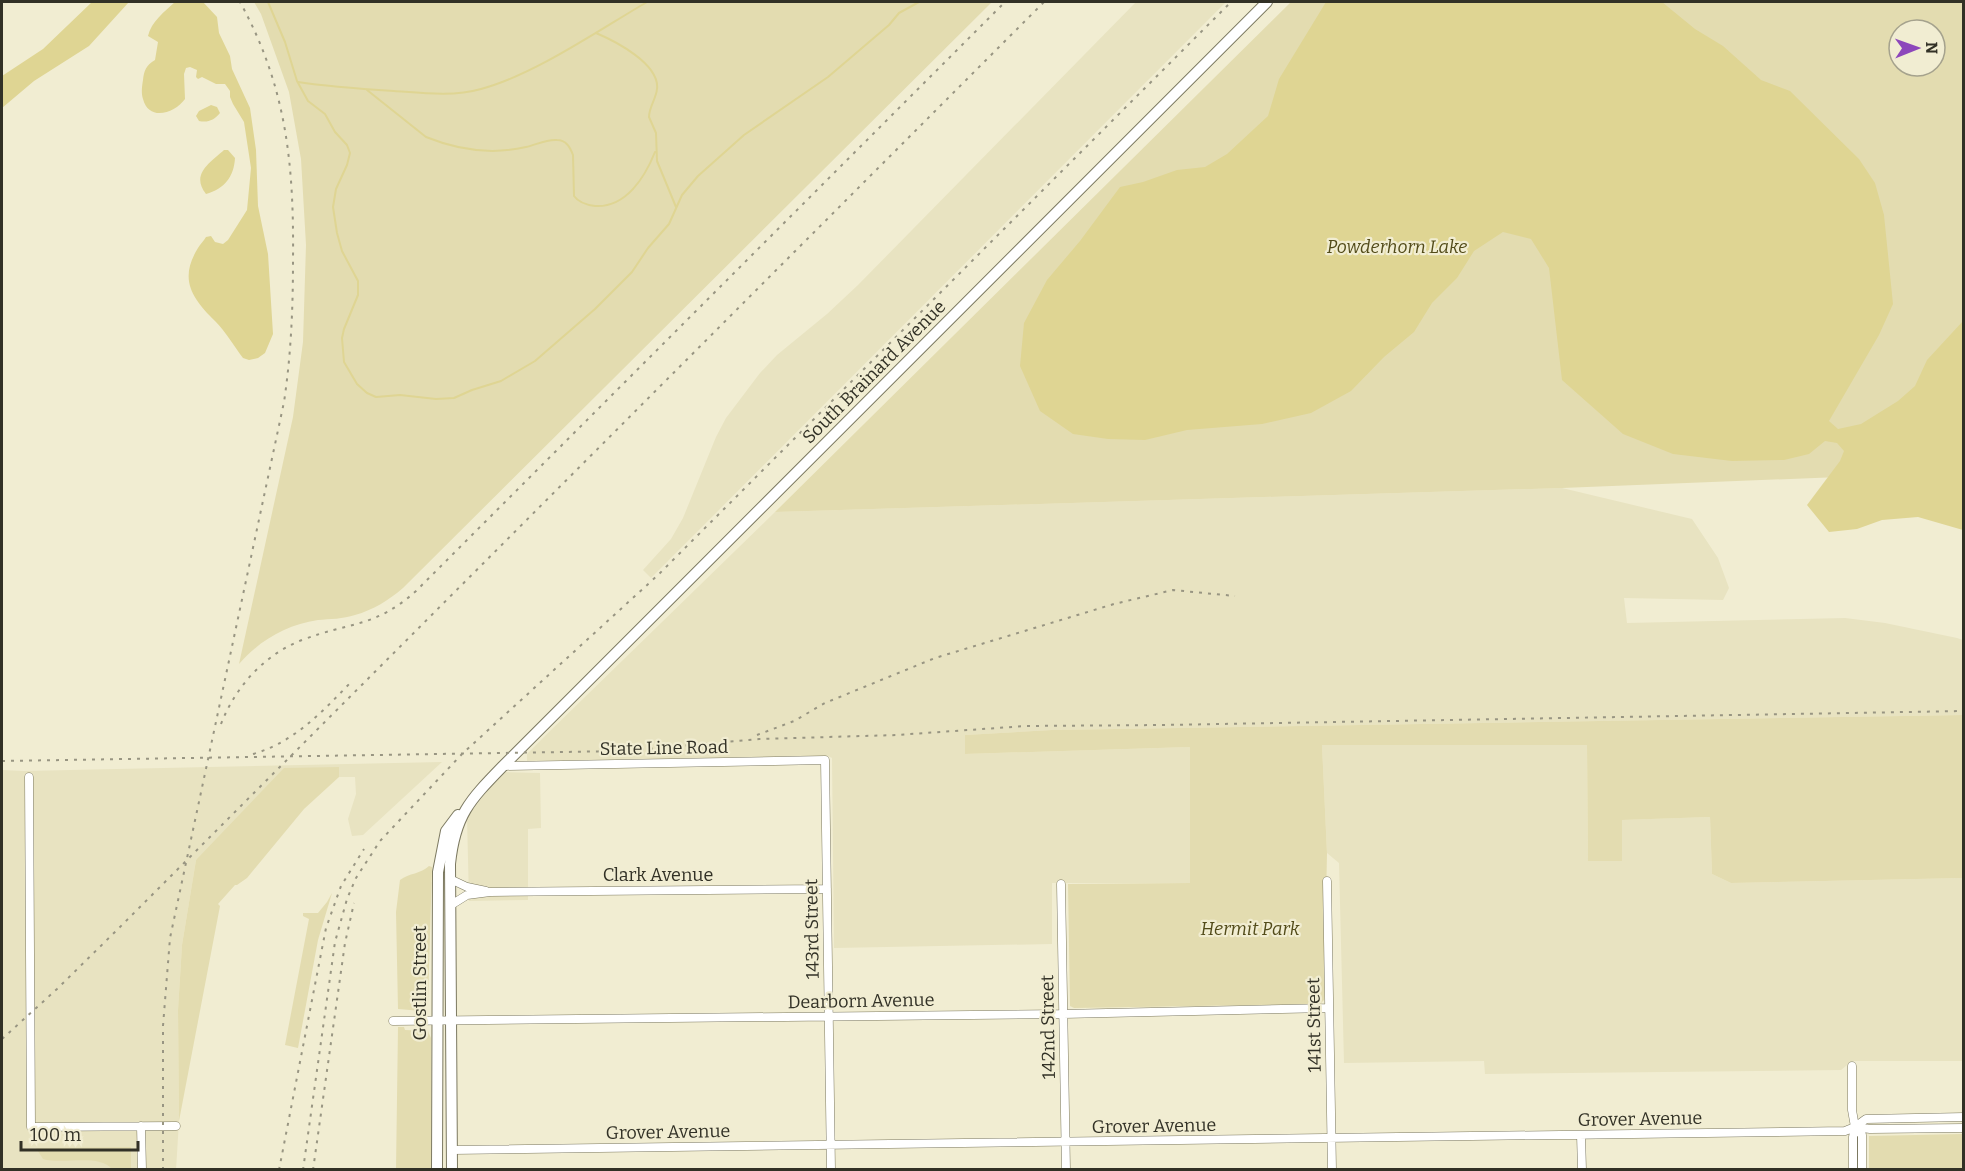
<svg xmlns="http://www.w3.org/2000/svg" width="1965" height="1171" font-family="Bitter,serif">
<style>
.built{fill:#e8e3c1}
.green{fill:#e3dcb0;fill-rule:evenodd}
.water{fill:#dfd593}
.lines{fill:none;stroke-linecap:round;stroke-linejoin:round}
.stream{stroke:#dfd593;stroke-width:2}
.minor-casing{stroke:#7c7961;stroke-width:9}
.secondary-casing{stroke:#7c7961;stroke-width:12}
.minor{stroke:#fff;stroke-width:8}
.secondary{stroke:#fff;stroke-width:10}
.rail{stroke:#989582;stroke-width:2;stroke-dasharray:3 6;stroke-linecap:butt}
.labels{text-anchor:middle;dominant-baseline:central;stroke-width:4.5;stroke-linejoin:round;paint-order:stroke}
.park-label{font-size:18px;font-style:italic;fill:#524b19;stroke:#f1edd2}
.street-label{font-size:18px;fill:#323126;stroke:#f1edd2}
</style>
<rect width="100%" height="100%" fill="#f1edd2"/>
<!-- built -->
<path class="built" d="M 1136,2 L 1226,2 L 651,578 L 643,570 L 671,539 L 683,518 L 716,437 L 726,418 L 760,373 L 777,355 L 827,314 L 858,285 Z
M 1562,488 L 1692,519 L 1718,558 L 1729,588 L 1723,600 L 1624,598 L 1627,623 L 1845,618 L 1885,623 L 1957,638 L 1963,640 L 1963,715 L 1052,730 L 965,735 L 965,754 L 1190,747 L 1190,883 L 1052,883 L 1052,944 L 834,948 L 832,758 L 828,756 L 527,761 L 527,754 L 549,732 L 775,512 Z
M 1322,745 L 1587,745 L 1588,861 L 1621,820 L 1710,817 L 1712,874 L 1731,883 L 1963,878 L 1963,1061 L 1852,1061 L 1841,1070 L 1485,1074 L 1484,1061 L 1344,1063 L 1339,863 L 1327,853 Z
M 442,762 L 363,835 L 352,836 L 348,819 L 356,794 L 355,777 L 339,777 L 339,767 L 196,860 L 182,945 L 178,1010 L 179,1121 L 176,1170 L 2,1169 L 2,770 L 24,771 Z
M 502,772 L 540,773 L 541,828 L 528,829 L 528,900 L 469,901 L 467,817 Z"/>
<!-- green -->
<path class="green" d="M 254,2 L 992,2 L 403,588 C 389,600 373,610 355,615 C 343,619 330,619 318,620 C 286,625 260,640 239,664 L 293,417 L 303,342 L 306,245 L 301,159 L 289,92 L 261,14 Z
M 1291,2 L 1963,2 L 1963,472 L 1562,488 L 775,512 ZM 1899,30 L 1935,30 L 1935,66 L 1899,66 Z
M 1963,715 L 1963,878 L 1731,883 L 1712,874 L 1710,817 L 1622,820 L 1622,861 L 1588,861 L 1587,745 L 1322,745 L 1327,853 L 1324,1000 L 1320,1004 L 1074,1008 L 1070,1006 L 1068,884 L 1190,883 L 1190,747 L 965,754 L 965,735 L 1052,730 Z
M 339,767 L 339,777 L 304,809 L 247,878 L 237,885 L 235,885 L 218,904 L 220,906 L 179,1121 L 178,1010 L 182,945 L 196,860 L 284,768 Z
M 429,866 L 432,867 L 428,1003 L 422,1011 L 398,1009 L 396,912 L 400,880 C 409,873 421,874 429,866 Z
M 332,893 L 318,940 L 298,1048 L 285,1045 L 309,919 L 303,916 L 303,913 L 318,913 L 327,902 Z
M 398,1027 L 404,1027 L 405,1030 L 428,1031 L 431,1038 L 431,1169 L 396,1169 Z
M 1963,1134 L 1963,1169 L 1869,1169 L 1869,1136 Z
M 131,1147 L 131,1170 L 112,1169 C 98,1153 63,1165 43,1159 L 36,1148 Z"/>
<!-- water -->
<path class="water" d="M 92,2 L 129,2 L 89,46 L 34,81 L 2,108 L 2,76 L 43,49 Z
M 175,2 L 203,2 L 217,17 L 219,33 L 230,56 L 232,69 L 250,108 L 256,150 L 258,206 L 268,254 L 273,334 L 265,353 L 258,358 L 249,360 L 243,358 C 234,346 226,332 215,321 C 193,299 178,280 198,248 C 200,244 204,241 206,237 L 211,236 L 215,242 L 223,244 L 228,240 L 247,210 L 251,168 L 244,122 L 233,104 L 230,97 L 230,91 L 225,84 L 216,84 L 202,77 L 198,79 L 196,77 L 197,70 L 190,67 L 186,68 L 184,74 L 185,99 C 175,113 149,122 143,99 C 141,93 142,86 143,80 C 144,71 146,65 155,60 L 158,42 L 148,36 C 151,22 165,11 175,2 Z
M 1326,2 L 1662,2 L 1695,29 L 1723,46 L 1761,80 L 1790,91 L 1859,159 L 1875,183 L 1884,215 L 1893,304 L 1879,335 L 1829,421 L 1838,429 L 1861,424 L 1898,401 L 1915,386 L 1927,360 L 1963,321 L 1963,530 L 1918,517 L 1882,520 L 1857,529 L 1829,532 L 1807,505 L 1840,461 L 1844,451 L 1837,443 L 1825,441 L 1809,454 L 1784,460 L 1732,461 L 1673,454 L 1623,434 L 1562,380 L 1549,268 L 1531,239 L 1503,232 L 1474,251 L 1457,278 L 1432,303 L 1414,332 L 1384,357 L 1351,391 L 1311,413 L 1262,424 L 1187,430 L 1145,440 L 1108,439 L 1073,434 L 1040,411 L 1020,366 L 1024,323 L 1047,280 L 1080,241 L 1120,187 L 1143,182 L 1177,170 L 1205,167 L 1227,154 L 1268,116 L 1279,79 Z
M 211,105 L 217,107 L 220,113 C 214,120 208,123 199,121 L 196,116 L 199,111 Z
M 224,150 L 228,150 L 235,158 C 234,177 224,189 206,194 C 190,174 211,162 224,150 Z"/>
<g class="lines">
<!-- stream -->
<path class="stream" d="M 268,2 L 285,42 L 297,81 L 308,101 L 325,114 L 335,132 L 347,145 L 350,153 L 347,165 L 336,189 L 333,207 L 337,233 L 342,251 L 358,281 L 358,295 L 344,329 L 342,338 L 344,362 L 357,384 L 367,393 L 376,397 L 400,395 L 436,399 L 454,398 L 472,390 L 501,381 L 535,361 L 595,309 L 632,272 L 648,248 L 669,224 L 682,195 L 698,176 L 744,135 L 828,77 L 889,25 L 899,13 L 919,2
M 596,33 C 615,41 660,64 657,89 C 656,99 649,107 649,117 L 656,133 L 657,161 L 676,207
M 298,82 C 330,87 362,89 394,91 C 422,93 453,97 481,89 C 534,75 599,30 647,2
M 367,90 L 426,137 C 458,150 492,155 526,147 C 536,145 546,139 557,140 C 566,140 570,147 573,155 L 574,196 C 579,203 587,205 595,206 C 626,208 645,177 655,152"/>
<defs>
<path id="minor" d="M 503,766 L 825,760 L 831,1170
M 29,777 L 31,1127 L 176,1126
M 450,879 L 467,887 L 486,891
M 1327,881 L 1332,1170
M 1061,884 L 1066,1170
M 451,905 L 467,895 L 490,892 L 827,889
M 393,1021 L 1063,1014 L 1329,1008
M 1852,1066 L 1852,1110 L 1855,1127 L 1853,1137 L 1853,1170
M 141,1126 L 142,1170
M 1855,1127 L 1870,1129 L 1964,1128
M 1855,1127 L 1862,1135 L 1862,1170
M 1581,1135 L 1582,1170
M 452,1150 L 1845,1131 L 1855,1127 L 1866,1119 L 1964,1117"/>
<path id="secondary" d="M 437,1170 L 438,872 L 446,831 L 458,815
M 452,1170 L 450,864 C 455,815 470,800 503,766 L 1267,2"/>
</defs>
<!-- minor casing -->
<use href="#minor" class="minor-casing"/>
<!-- secondary casing -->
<use href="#secondary" class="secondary-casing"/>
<!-- minor -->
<use href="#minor" class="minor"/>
<!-- secondary -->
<use href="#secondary" class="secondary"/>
<!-- rail -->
<path class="rail" d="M 221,724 C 236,686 264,655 302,640 C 349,622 375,628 416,591 L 1005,2
M 757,735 L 794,721 L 825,703 L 935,658 L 1114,604 L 1173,590 L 1235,596
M 253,754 C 295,742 323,711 353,680
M 2,761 L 624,751 L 759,739 L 897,735 L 1026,726 L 1163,725 L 1964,711
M 2,1039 L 57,989 L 119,928 L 1044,2
M 163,1170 L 163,1026 L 170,938 L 284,402 C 291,355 293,308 293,261 C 294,166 287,87 240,2
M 279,1170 L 326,928 L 341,886 L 364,849
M 303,1170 L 335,942 L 347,899 L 356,878 L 380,841 L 462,754 L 658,575 L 1231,2
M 313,1170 L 345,943 L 354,903"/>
</g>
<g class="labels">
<!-- park labels -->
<g class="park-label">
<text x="1397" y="247">Powderhorn Lake</text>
<text x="1250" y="929">Hermit Park</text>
</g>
<!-- street labels -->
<g class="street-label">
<text transform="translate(874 372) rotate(-45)">South Brainard Avenue</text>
<text transform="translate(664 748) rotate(-1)">State Line Road</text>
<text x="658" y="875">Clark Avenue</text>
<text transform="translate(812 929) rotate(-91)">143rd Street</text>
<text transform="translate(420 983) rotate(-90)">Gostlin Street</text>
<text transform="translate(861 1001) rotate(-1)">Dearborn Avenue</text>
<text transform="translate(1314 1025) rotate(-91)">141st Street</text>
<text transform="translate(1048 1027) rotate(-91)">142nd Street</text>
<text transform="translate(1640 1119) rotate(-1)">Grover Avenue</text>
<text transform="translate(1154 1126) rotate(-1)">Grover Avenue</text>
<text transform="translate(668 1132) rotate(-1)">Grover Avenue</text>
</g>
</g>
<!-- border -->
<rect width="1965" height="1171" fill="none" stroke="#323126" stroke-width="6"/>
<!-- north arrow -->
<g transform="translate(1917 48) rotate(89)"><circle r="28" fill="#f1edd2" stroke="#a5a28d" stroke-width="1.5"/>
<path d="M0-4.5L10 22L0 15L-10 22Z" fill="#8d47bb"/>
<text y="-9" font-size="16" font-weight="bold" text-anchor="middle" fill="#323126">N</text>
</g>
<!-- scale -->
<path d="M21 1141v9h117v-9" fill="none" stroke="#323126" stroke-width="3"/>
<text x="30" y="1141" font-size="18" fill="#323126" stroke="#f1edd2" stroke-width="4.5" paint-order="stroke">100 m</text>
</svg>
